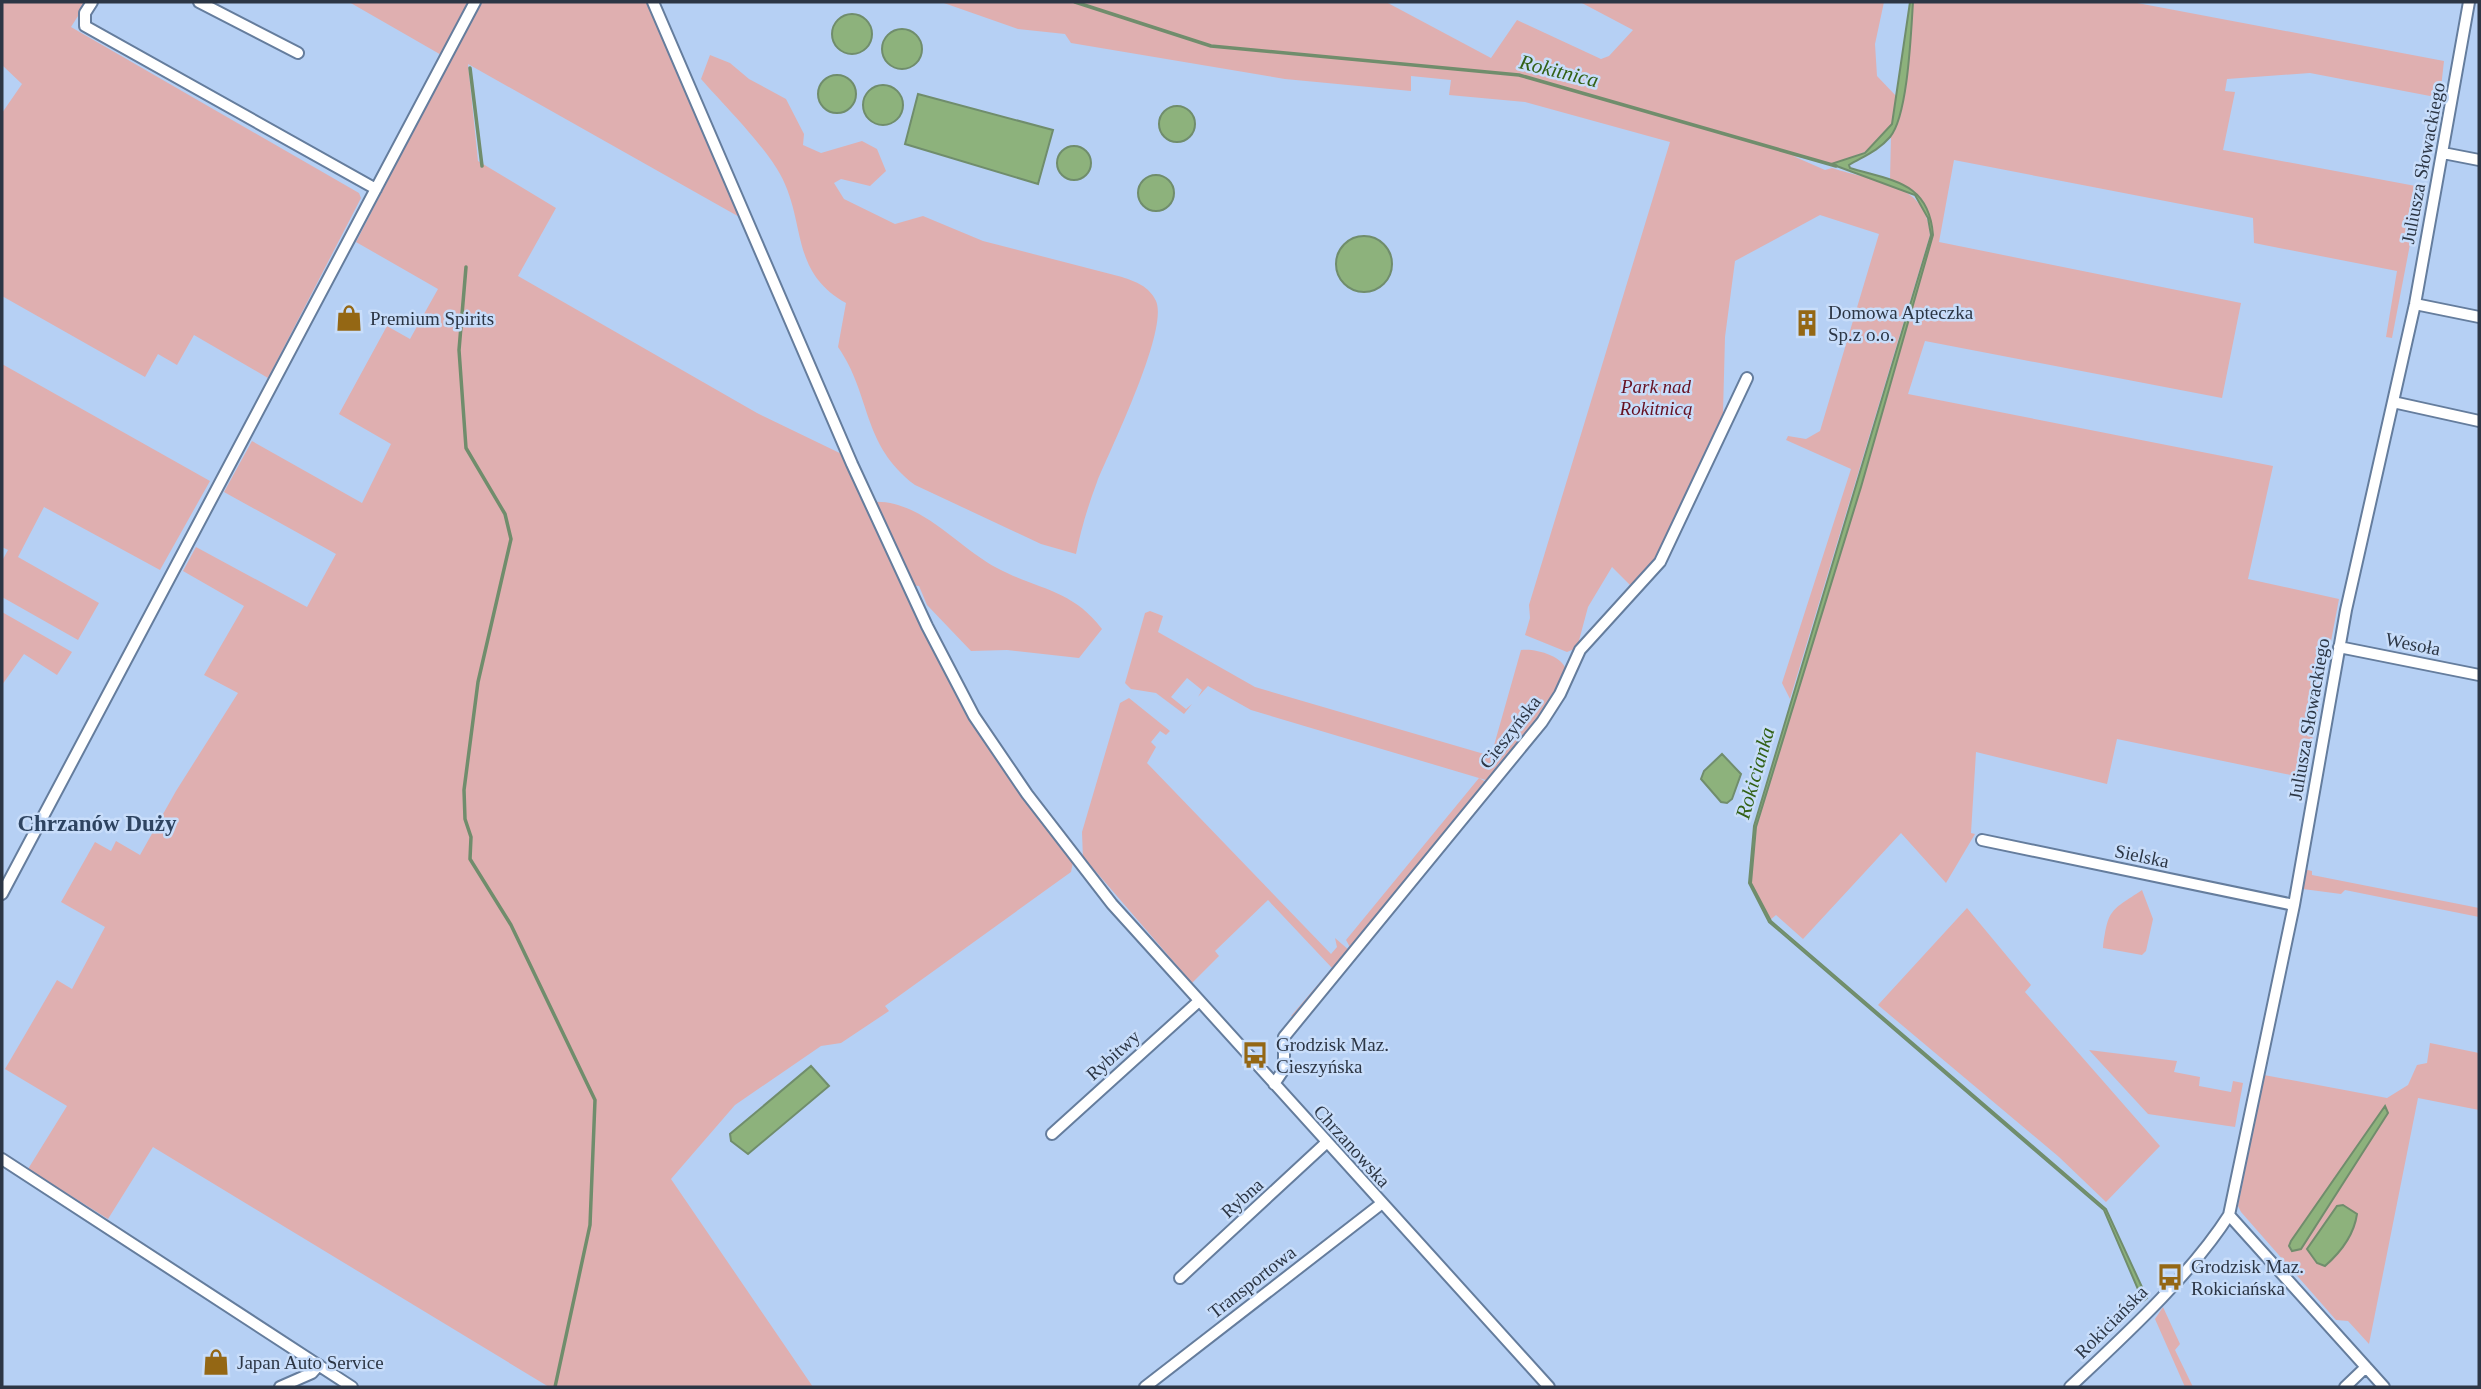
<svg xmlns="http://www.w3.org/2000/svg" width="2481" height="1389" font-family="'Times New Roman',serif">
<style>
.green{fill:#dfafb0}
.water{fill:#8db27c;stroke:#708d6c;stroke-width:2}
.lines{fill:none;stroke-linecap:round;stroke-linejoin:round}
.stream{stroke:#708d6c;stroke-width:3.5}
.minor-casing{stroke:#657d9d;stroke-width:14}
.minor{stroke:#fff;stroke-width:10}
.labels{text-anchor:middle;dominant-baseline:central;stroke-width:5;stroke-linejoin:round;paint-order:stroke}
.street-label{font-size:19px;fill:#2c3645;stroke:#c8ddfa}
.poi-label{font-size:19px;fill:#2c3645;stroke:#c8ddfa;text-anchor:start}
.park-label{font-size:19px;font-style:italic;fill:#612;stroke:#c8ddfa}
.water-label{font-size:21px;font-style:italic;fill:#326116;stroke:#c8ddfa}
.quarter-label{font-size:23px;font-weight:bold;fill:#2e4461;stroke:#c8ddfa}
</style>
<rect width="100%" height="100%" fill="#b6d0f4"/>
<!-- green -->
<path class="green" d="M 2,2 L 87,2 L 71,27 L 359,193 L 361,198 L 268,378 L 194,335 L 177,365 L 158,354 L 145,377 L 2,296 L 2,113 L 22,84 L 2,65 Z
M 349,2 L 653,2 L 750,223 L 468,64 L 478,161 L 556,208 L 518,276 L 757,413 L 850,458 L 870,502 C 919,497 957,547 997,568 C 1038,590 1072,589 1102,629 L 1079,658 L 1007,650 L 971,651 L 927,605 L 919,586 L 908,585 L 951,676 L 1074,857 L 1071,872 L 885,1006 L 889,1011 L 841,1043 L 821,1046 L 735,1105 L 671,1179 L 813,1387 L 549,1387 L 153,1147 L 108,1219 L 28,1169 L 67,1106 L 5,1069 L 57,980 L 72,989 L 105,927 L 61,902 L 95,842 L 111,851 L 116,841 L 140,855 L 176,791 L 238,693 L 204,675 L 244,606 L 183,571 L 196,547 L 307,607 L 336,554 L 224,492 L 252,441 L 362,503 L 391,444 L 339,414 L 387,326 L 410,339 L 438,289 L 356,242 L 450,60 Z
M 941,2 L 1386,2 L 1491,58 L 1517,20 L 1601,59 L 1609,56 L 1633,30 L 1580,2 L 1884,2 L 1875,44 L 1877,76 L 1897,97 L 1892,124 L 1865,152 L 1832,164 L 1793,156 L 1825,170 L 1832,168 C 1873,182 1927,181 1930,235 L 1790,699 L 1782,683 L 1851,469 L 1786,440 L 1788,436 L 1806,439 L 1820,431 L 1879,234 L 1820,215 L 1735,261 L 1725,337 L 1723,413 L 1726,416 C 1705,459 1667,560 1630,585 L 1612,567 L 1588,607 L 1577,648 L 1567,652 L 1525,635 L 1530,618 L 1529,605 L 1670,142 L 1525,102 L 1449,95 L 1451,80 L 1411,76 L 1411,91 L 1285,79 L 1071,43 L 1065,34 L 1018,29 Z
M 1913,2 L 2132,2 L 2444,61 L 2441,88 L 2430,96 L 2310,73 L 2227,79 L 2225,91 L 2235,92 L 2223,150 L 2421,187 L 2392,338 L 2386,337 L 2397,271 L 2254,243 L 2253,218 L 1954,160 L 1939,242 L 2241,303 L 2222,398 L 1925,341 L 1908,394 L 2273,466 L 2248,579 L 2339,599 L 2305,778 L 2117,739 L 2107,784 L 1976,752 L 1971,833 L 1975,834 L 1946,883 L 1901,833 L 1803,939 L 1776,915 L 1770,920 L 1751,883 L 1756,827 L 1861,487 L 1933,235 C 1931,206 1918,189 1890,180 L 1891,136 L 1896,127 L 1908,68 Z
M 710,55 L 730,63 L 749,79 L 786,99 L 804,134 L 803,145 L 821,153 L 862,141 L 877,149 L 886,171 L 870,186 L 841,179 L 834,183 L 844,199 L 895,224 L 923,216 L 983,241 L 1122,277 C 1136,282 1149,286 1156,301 C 1169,330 1110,450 1097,482 C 1088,506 1081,529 1076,554 L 1041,544 L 915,485 C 861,444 872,396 838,347 L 846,303 C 789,271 807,223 780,174 C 765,146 723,104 701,79 Z
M 2,364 L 210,481 L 160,570 L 44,507 L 18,557 L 99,603 L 78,640 L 2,597 L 2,561 L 8,550 L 2,547 Z
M 1150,611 L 1163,616 L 1158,632 L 1255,687 L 1491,756 L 1521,650 C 1535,648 1563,656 1566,670 C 1550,713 1518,746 1489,781 L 1251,710 L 1208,686 L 1198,697 L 1202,690 L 1187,678 L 1171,697 L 1186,709 L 1192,704 L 1184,714 L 1156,693 L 1131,689 L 1125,683 L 1145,613 Z
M 2,612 L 72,652 L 57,675 L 24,654 L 2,685 Z
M 1129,698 L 1170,731 L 1166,735 L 1160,731 L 1151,742 L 1156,747 L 1147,763 L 1331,954 L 1337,947 L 1335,938 L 1350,951 L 1295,1018 L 1291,1016 L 1332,968 L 1268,900 L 1215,951 L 1219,956 L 1192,983 L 1085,859 L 1083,860 L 1082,832 L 1120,703 Z
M 1479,778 L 1488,783 L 1351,949 L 1346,940 Z
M 2308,870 L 2312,871 L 2312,875 L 2479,908 L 2479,917 L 2345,890 L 2341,894 L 2303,889 L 2293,940 L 2290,940 L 2303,871 Z
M 2142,890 L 2153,919 L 2146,951 L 2142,955 L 2103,948 C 2108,908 2111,911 2142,890 Z
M 1967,908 L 2031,985 L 2025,992 L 2160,1146 L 2106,1202 L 2059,1157 L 1878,1005 Z
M 2430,1043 L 2479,1053 L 2479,1110 L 2418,1098 L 2369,1344 L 2348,1321 L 2336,1320 L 2241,1212 L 2238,1206 L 2264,1075 L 2387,1098 L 2408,1085 L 2417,1065 L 2427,1063 Z
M 2089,1050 L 2177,1061 L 2174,1072 L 2200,1077 L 2199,1086 L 2231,1092 L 2233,1081 L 2243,1083 L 2235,1127 L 2148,1114 Z
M 2163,1307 L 2180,1344 L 2175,1350 L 2193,1387 L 2185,1387 L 2155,1319 Z"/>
<!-- water -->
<path class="water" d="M 1910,2 L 1913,2 C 1911,32 1908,116 1890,137 C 1878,151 1864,156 1849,165 L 1850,168 C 1893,181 1929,182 1933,235 L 1861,487 L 1756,827 L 1751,883 L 1771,921 L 2106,1209 L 2147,1298 L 2143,1301 L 2104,1210 L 1769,922 L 1749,883 L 1754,826 L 1931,235 L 1928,218 L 1915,195 L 1831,164 L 1865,153 L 1892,124 Z
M832 34a20 20 0 1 1 40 0a20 20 0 1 1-40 0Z
M882 49a20 20 0 1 1 40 0a20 20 0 1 1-40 0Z
M818 94a19 19 0 1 1 38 0a19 19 0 1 1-38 0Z
M863 105a20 20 0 1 1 40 0a20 20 0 1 1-40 0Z
M 918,94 L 1053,130 L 1038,184 L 905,144 Z
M1159 124a18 18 0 1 1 36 0a18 18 0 1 1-36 0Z
M1057 163a17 17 0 1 1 34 0a17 17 0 1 1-34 0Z
M1138 193a18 18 0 1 1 36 0a18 18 0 1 1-36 0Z
M1336 264a28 28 0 1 1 56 0a28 28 0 1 1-56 0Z
M 1722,754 L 1741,774 L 1732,799 L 1727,803 L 1721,802 L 1701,779 L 1704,771 Z
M 811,1066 L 829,1086 L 748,1154 L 731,1141 L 730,1134 Z
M 2385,1106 L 2388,1113 L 2301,1249 L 2292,1251 L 2289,1246 L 2291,1241 Z
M 2343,1205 L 2357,1214 C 2354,1235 2341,1252 2325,1266 L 2317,1263 L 2307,1249 L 2337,1206 Z"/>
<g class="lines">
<!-- stream -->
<path class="stream" d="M 1075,2 L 1211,46 L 1519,75 L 1836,166
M 470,68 L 482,166
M 466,267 L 459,350 L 466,448 L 505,514 L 511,539 L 478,682 L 464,790 L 465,819 L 471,837 L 470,859 L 511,925 L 595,1100 L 590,1225 L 555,1387"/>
<defs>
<path id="minor" d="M 92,2 L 85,13 L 85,26 L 376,189
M 199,2 L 298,53
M 653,2 L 852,464 L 927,626 L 974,716 L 1027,794 L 1112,904 L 1549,1387
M 2443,153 L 2479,160
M 2415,304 L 2479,317
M 2393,402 L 2479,421
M 2339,647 L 2479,675
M 1982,840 L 2294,905
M 2,894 L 475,2
M 1274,1084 L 1284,1069 L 1284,1037 L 1542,722 L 1560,694 L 1580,650 L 1660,562 L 1747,378
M 1052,1134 L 1199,1001
M 2,1159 L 352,1387
M 1180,1278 L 1326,1143
M 280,1387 L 312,1373 L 319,1365
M 1145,1387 L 1381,1204
M 2070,1387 C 2123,1337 2190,1276 2229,1215
M 2345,1387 L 2366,1367
M 2384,1387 L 2229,1215 L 2294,905 L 2346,610 L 2415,304 L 2469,2"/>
</defs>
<!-- minor casing -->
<use href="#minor" class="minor-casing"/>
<!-- minor -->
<use href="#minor" class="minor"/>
</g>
<!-- icons -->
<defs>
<symbol id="shop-bare" viewBox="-9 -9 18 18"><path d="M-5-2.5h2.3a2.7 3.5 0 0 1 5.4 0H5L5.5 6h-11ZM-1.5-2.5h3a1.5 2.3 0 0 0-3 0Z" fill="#946714" stroke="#c8ddfa" stroke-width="2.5" paint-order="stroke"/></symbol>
<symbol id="building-bare" viewBox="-9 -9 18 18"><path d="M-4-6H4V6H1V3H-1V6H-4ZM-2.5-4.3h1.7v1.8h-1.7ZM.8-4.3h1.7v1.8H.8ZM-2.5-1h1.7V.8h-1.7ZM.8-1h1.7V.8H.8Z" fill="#946714" stroke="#c8ddfa" stroke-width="2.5" paint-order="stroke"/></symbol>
<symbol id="bus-bare" viewBox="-9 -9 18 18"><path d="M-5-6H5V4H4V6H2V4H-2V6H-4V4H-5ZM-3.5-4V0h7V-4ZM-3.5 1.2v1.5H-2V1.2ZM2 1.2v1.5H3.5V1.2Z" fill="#946714" stroke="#c8ddfa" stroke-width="2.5" paint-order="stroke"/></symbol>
</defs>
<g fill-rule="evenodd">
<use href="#shop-bare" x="330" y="299" width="38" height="38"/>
<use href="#building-bare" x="1788" y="304" width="38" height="38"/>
<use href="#bus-bare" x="1236" y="1036" width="38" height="38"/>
<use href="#bus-bare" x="2151" y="1258" width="38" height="38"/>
<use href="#shop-bare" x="197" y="1343" width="38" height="38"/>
</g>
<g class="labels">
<!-- street labels -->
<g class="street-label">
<text transform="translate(2423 163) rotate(-79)">Juliusza Słowackiego</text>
<text transform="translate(2413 644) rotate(11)">Wesoła</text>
<text transform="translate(2309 719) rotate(-80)">Juliusza Słowackiego</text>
<text transform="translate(1510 732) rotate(-52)">Cieszyńska</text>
<text transform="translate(2142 856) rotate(12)">Sielska</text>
<text transform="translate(1113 1055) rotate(-42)">Rybitwy</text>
<text transform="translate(1352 1146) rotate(48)">Chrzanowska</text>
<text transform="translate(1242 1198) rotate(-42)">Rybna</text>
<text transform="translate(1252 1282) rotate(-38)">Transportowa</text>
<text transform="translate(2111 1322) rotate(-45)">Rokiciańska</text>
</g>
<!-- poi labels -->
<g class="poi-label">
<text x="1828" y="312">Domowa Apteczka<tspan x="1828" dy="22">Sp.z o.o.</tspan></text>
<text x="370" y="318">Premium Spirits</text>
<text x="1276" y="1044">Grodzisk Maz.<tspan x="1276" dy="22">Cieszyńska</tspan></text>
<text x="2191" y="1266">Grodzisk Maz.<tspan x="2191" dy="22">Rokiciańska</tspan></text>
<text x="237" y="1362">Japan Auto Service</text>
</g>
<!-- park labels -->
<g class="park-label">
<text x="1656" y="386">Park nad<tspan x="1656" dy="22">Rokitnicą</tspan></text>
</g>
<!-- water labels -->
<g class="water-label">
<text transform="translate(1559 71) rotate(14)">Rokitnica</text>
<text transform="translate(1755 773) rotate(-74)">Rokicianka</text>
</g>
<!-- quarter labels -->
<g class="quarter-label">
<text x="97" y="823">Chrzanów Duży</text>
</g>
</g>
<!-- border -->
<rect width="2481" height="1389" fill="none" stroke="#2c3645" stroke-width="7"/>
</svg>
